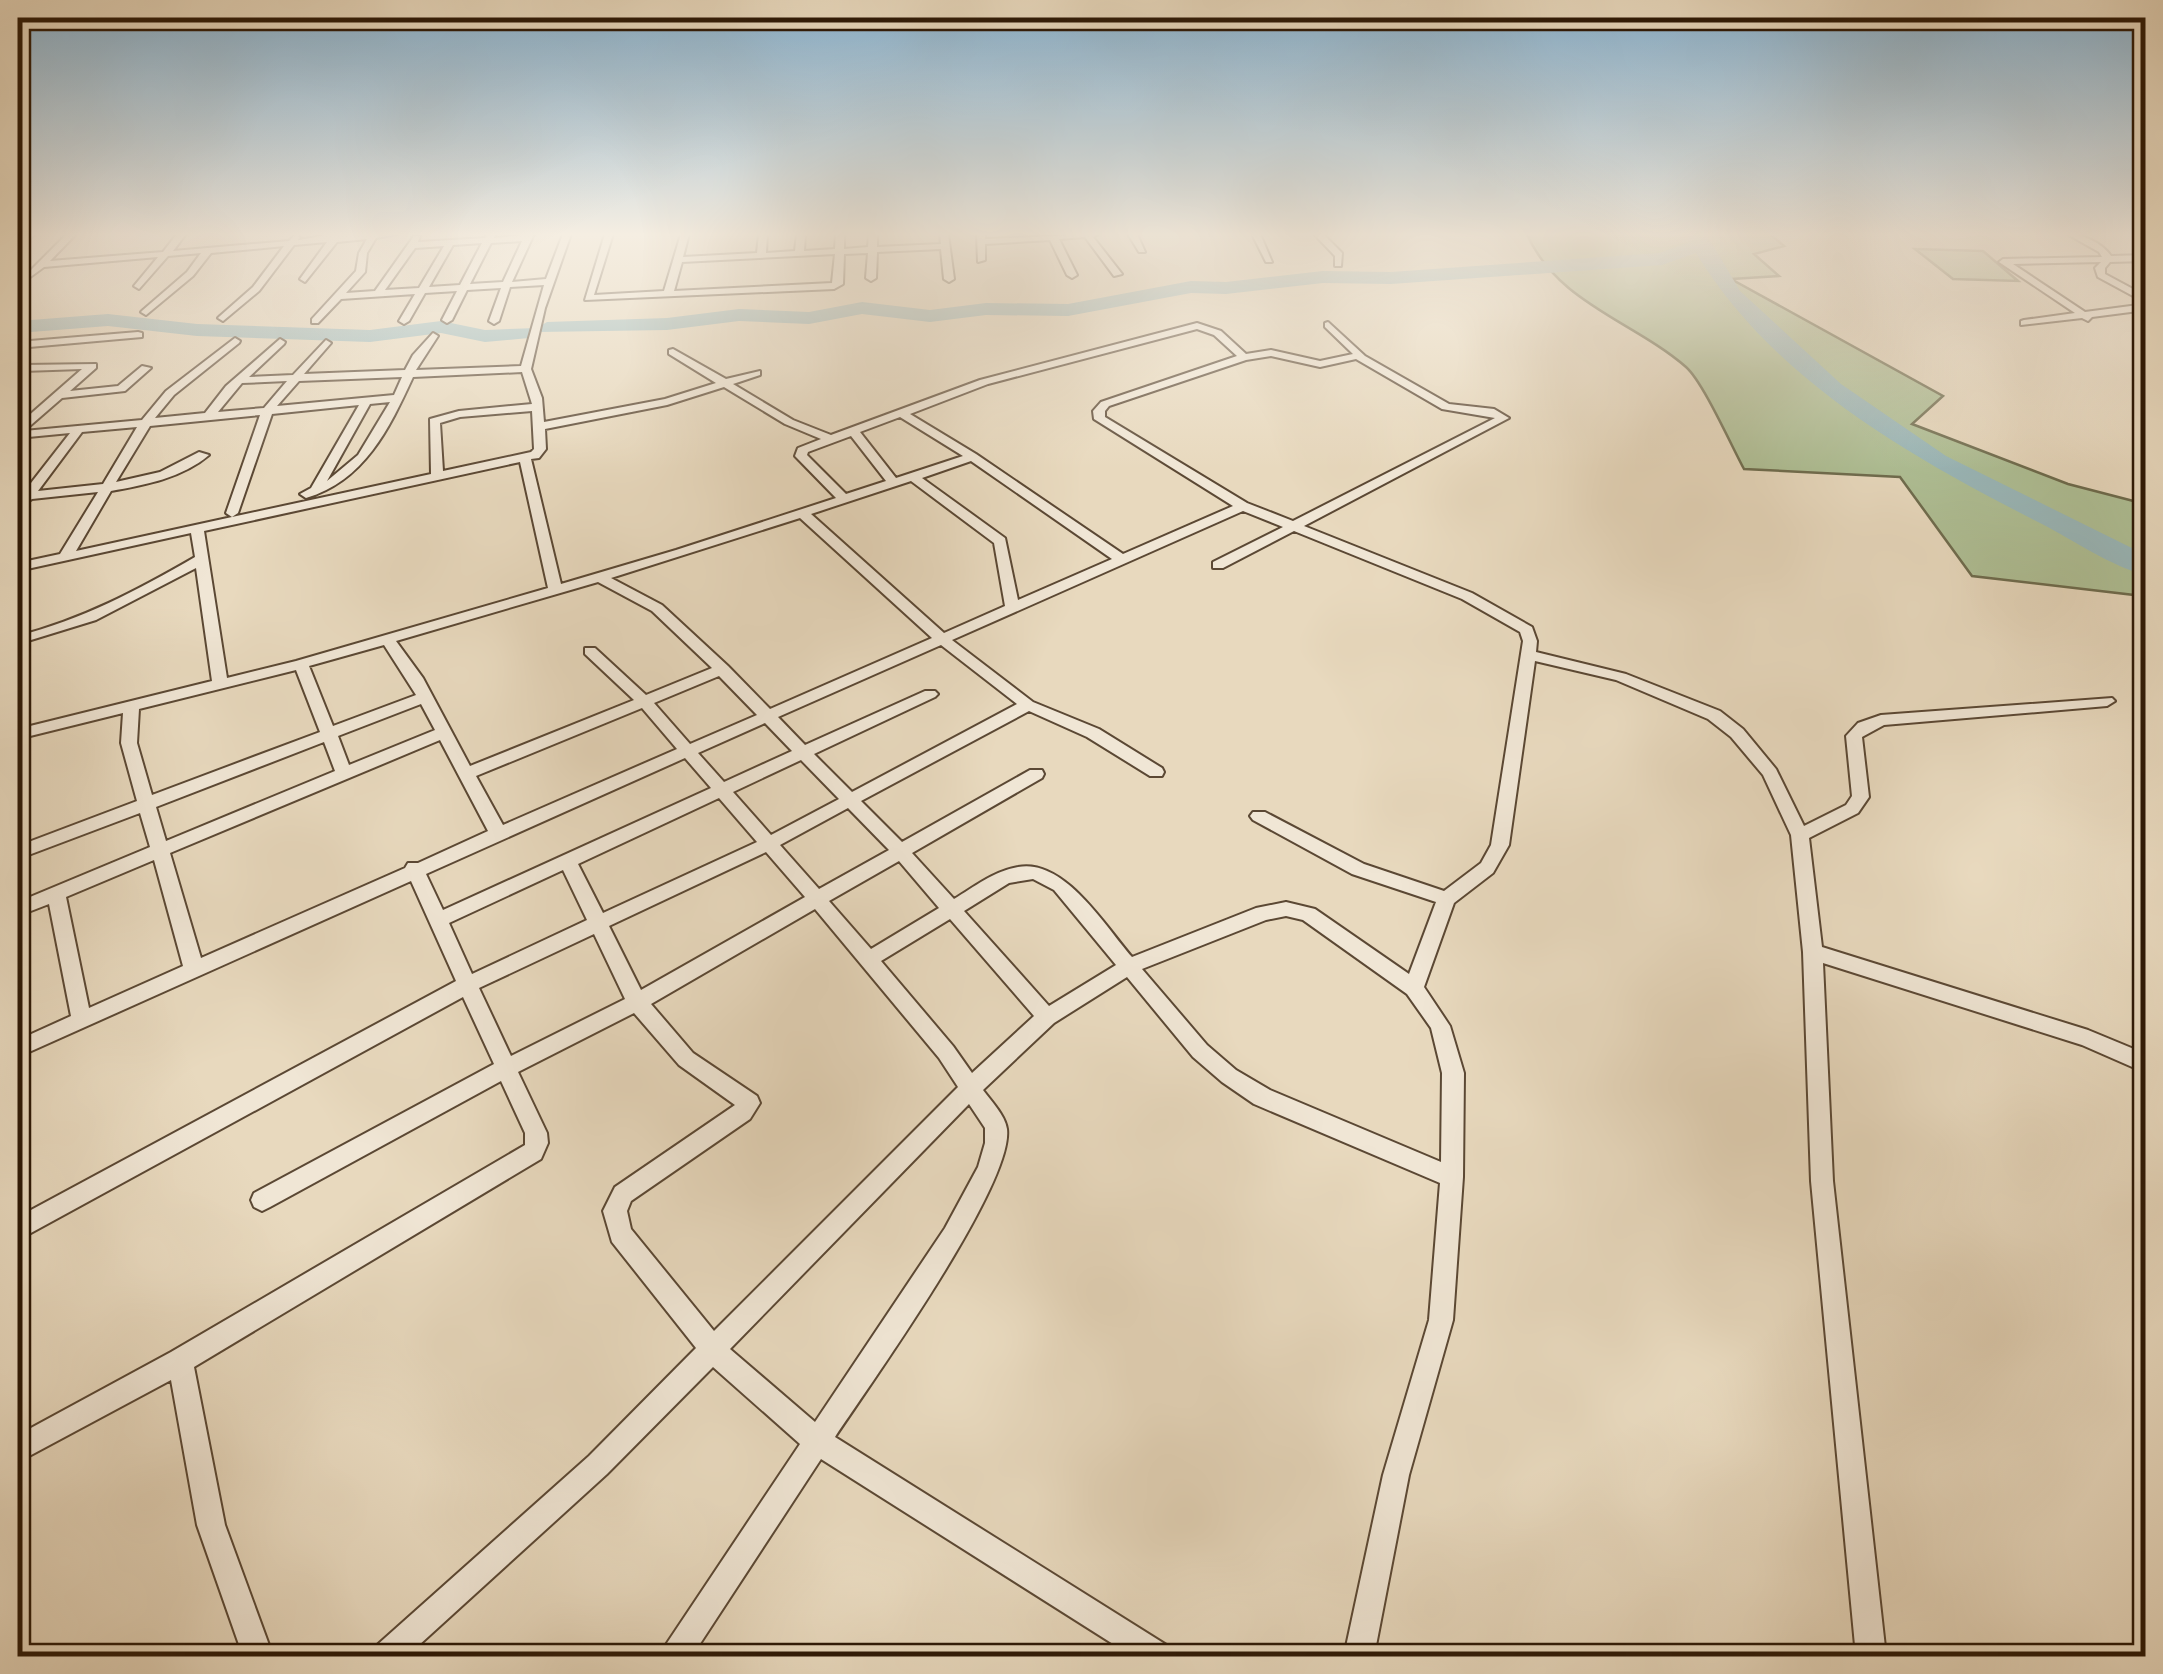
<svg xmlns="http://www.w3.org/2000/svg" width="2163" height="1674" font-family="'Old Standard TT',serif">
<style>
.green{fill:#afc096;stroke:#6e6c4e;stroke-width:2.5}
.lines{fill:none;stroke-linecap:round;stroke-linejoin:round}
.river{fill:#9ab8ba;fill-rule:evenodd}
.street-casing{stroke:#5b4834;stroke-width:4}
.street{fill:#f0e6d5;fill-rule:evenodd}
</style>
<rect width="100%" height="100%" fill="#e8d9be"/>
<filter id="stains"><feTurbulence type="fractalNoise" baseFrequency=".002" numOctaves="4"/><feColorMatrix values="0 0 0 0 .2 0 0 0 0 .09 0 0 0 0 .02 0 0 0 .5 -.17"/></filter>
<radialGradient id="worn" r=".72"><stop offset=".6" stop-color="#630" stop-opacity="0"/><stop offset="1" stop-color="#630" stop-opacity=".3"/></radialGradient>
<!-- green -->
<path class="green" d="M 1527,234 L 1770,234 L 1784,246 L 1754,254 L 1779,276 L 1731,279 L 1943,396 L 1912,424 L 2068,484 L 2145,504 L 2145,605 L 2134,595 L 1972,576 L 1900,477 L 1744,469 C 1731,445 1703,382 1686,367 C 1633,321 1557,303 1527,234 Z
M 1915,249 L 1983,251 L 2018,281 L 1953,279 Z"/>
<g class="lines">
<!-- river -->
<path class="river" d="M 1685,234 L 1703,234 L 1710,240 L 1740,291 L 1841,384 L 1946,456 L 2146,555 L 2146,575 C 2110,566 2075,541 2042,524 C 1912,458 1774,381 1696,253 L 1662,265 L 1391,284 L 1323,283 L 1226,294 L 1191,293 L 1068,316 L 986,315 L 930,322 L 862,314 L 809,324 L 739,321 L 667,330 L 539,332 L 529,338 L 485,342 L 441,333 L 370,342 L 197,336 L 108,326 L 18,333 L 18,321 L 108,314 L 197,324 L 370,330 L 441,321 L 485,330 L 537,328 L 547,322 L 667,318 L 739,309 L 809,312 L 862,302 L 930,310 L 986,303 L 1068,304 L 1191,281 L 1226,282 L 1323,271 L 1391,272 L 1659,253 L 1690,242 Z"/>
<defs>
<path id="street" d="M 26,234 L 36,234 L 18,248 L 18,242 Z
M 67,234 L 76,234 L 50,261 L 163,252 L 177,234 L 186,234 L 173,251 L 289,241 L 296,234 L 300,237 L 298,240 L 333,234 L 397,234 L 376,238 L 367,253 L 365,272 L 346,293 L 375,291 L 414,236 L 420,236 L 418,242 L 485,238 L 487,234 L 495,234 L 494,238 L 534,234 L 512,282 L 546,279 L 563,234 L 571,234 L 545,308 L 531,369 L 542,398 L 544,422 L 665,399 L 716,383 L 669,354 L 669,350 L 673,349 L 726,379 L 760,371 L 760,375 L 733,384 L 793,420 L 831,435 L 980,380 L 1197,323 L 1221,331 L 1246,354 L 1271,350 L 1320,361 L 1353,354 L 1325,327 L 1325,323 L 1328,322 L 1365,356 L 1449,404 L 1494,409 L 1509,418 L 1304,526 L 1472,593 L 1532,627 L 1537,641 L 1536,652 L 1626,674 L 1720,711 L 1743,729 L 1776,769 L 1804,826 L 1846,805 L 1852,796 L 1846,736 L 1858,723 L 1881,715 L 2112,698 L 2115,701 L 2107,706 L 1884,725 L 1862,737 L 1869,797 L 1858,813 L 1809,838 L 1822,947 L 2088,1030 L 2146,1054 L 2146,1073 L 2082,1045 L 1823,963 L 1833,1181 L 1886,1656 L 1856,1656 L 1811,1181 L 1803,952 L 1791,835 L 1763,775 L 1731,737 L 1708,719 L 1616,680 L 1535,661 L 1509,845 L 1493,873 L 1454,903 L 1424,987 L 1450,1026 L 1464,1073 L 1463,1177 L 1453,1320 L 1409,1475 L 1374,1656 L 1344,1656 L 1383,1475 L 1429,1320 L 1440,1183 L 1254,1104 L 1222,1082 L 1193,1057 L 1127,977 L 1054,1023 L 983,1090 C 991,1101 1005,1115 1007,1129 C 1014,1184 871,1383 835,1437 L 1168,1646 L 1173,1656 L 1132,1656 L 821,1459 L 692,1656 L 660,1656 L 665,1646 L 800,1444 L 713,1367 L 607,1474 L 407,1656 L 371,1656 L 376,1646 L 589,1456 L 696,1348 L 612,1242 L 603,1211 L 615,1187 L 735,1105 L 679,1065 L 634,1013 L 518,1072 L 547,1133 L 548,1143 L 541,1159 L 194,1367 L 225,1525 L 273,1656 L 243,1656 L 197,1525 L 171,1380 L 18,1462 L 18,1435 L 171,1352 L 525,1145 L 525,1133 L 501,1081 L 270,1207 L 262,1211 L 254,1207 L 251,1200 L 254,1193 L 494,1064 L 463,997 L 18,1240 L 18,1217 L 456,981 L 411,881 L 18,1057 L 18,1040 L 71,1016 L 49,904 L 18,916 L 18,902 L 150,847 L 140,813 L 18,859 L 18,846 L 137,801 L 121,743 L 123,713 L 18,739 L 18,729 L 212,681 L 196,568 L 96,620 L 18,644 L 18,636 C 81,620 138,590 195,557 L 191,533 L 18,571 L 18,563 L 60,554 L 98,492 L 32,499 L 24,504 L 18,500 L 18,492 L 24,492 L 70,433 L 18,438 L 18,425 L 82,369 L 23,371 L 18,368 L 23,365 L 96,364 L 96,368 L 70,391 L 118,386 L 142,366 L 151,368 L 125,391 L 62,398 L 24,431 L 142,420 L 166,391 L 235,338 L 240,341 L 239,343 L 174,395 L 155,418 L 205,413 L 226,386 L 280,339 L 285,342 L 284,344 L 249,377 L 293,375 L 326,340 L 331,343 L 304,374 L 405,370 L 413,355 L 433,333 L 438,336 L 416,370 L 521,366 L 544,285 L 510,287 L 499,321 L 494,324 L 489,321 L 501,288 L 467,290 L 452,320 L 447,323 L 442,320 L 457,291 L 425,293 L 409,321 L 404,324 L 399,321 L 415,294 L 341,299 L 318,323 L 312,323 L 312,319 L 356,271 L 359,253 L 367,239 L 337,242 L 305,282 L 300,279 L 327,242 L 294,245 L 259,291 L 223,321 L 218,318 L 220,316 L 253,287 L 284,246 L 211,253 L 193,276 L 146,315 L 141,312 L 143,310 L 187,272 L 201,253 L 168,256 L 139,289 L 134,286 L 158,257 L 44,267 L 18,286 L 18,279 L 30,271 ZM 522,241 L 503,282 L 470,284 L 491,243 ZM 482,243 L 460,285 L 429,287 L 453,245 ZM 444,246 L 419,288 L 385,290 L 415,248 ZM 1197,329 L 1214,335 L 1237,356 L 1101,402 L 1093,411 L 1094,419 L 1233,506 L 1123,554 L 976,454 L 910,414 L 988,384 ZM 1271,356 L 1320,367 L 1356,359 L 1442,409 L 1495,418 L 1293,521 L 1247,503 L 1105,417 L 1105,411 L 1109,406 L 1246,360 ZM 522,372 L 532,404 L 459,411 L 430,419 L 431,474 L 232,517 L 238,513 L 272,414 L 359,405 L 311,488 L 300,494 L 306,498 C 364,481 389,429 413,377 ZM 402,377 L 394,395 L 277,406 L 299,381 ZM 287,381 L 264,408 L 218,412 L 242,383 ZM 724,387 L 785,424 L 821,439 L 798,448 L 795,456 L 836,498 L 676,550 L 561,584 L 531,459 L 539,458 L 546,449 L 545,429 L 667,405 ZM 390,402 L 358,455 L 327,481 L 370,404 ZM 532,411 L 534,449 L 531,452 L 443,471 L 440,423 L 460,417 ZM 260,415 L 226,513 L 232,517 L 76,551 L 111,491 C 145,485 182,478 209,455 L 199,452 L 160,472 L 116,482 L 150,426 ZM 900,417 L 963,456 L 896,478 L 860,432 ZM 137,427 L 103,484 L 38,491 L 82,432 ZM 851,436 L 886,481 L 846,494 L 807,455 L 808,452 ZM 971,461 L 1112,559 L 1018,600 L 1005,538 L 922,478 ZM 520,462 L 548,588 L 296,661 L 227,678 L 204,531 ZM 911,481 L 994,543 L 1005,606 L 944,633 L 811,514 ZM 1243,511 L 1283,527 L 1213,562 L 1213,568 L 1223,568 L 1294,531 L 1462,599 L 1520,632 L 1523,641 L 1491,845 L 1481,863 L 1444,891 L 1364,864 L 1265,812 L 1253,812 L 1250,816 L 1253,820 L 1352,874 L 1436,902 L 1409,974 L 1315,909 L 1286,902 L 1256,908 L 1132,957 C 1105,926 1064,858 1018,867 C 994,871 974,887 954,899 L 912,853 L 1042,778 L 1044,774 L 1042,770 L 1030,770 L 902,842 L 861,801 L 1029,711 L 1087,737 L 1150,776 L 1162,776 L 1164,772 L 1162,768 L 1099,729 L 1033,702 L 952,640 ZM 800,518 L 932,638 L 770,709 L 728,666 L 662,605 L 611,578 ZM 598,582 L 652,611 L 712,668 L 646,695 L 595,648 L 585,648 L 585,654 L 634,700 L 470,766 L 423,678 L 396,641 ZM 384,645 L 416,695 L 333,726 L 309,666 ZM 941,645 L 1017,704 L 852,792 L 814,754 L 935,697 L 938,694 L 935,691 L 925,691 L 805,745 L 778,717 ZM 296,670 L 320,732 L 152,795 L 137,743 L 139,709 ZM 719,676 L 757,715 L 690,744 L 654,703 ZM 421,704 L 435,730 L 349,765 L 338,736 ZM 642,708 L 677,749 L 503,825 L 476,776 ZM 765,723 L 792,751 L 724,782 L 698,753 ZM 440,740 L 488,831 L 418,863 L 408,863 L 405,868 L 201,958 L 170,853 ZM 324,742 L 335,771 L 166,841 L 156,807 ZM 685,758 L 711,788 L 443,910 L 426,874 ZM 801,760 L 839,799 L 771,835 L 733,792 ZM 719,798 L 757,842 L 603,913 L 578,864 ZM 848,808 L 889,850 L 819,889 L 780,845 ZM 766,852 L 805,897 L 641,990 L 609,926 ZM 154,860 L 183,966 L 89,1008 L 66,897 ZM 899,861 L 939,908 L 871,949 L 829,901 ZM 563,870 L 587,920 L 472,974 L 449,923 ZM 1033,879 L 1054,890 L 1116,965 L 1049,1006 L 964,911 L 1009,883 ZM 815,909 L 939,1058 L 958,1087 L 714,1331 L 631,1229 L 627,1211 L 631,1201 L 750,1119 L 760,1103 L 757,1096 L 693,1053 L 651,1004 ZM 1286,916 L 1303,920 L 1407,994 L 1431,1028 L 1442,1073 L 1441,1162 L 1270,1090 L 1236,1070 L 1207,1045 L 1142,969 L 1266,920 ZM 950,919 L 1034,1016 L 972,1073 L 953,1046 L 881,961 ZM 594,934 L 625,999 L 511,1056 L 479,988 ZM 969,1104 L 985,1128 L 985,1143 L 978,1167 L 945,1228 L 815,1422 L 730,1349 Z
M 605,234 L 613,234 L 594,295 L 664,291 L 681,234 L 689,234 L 683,257 L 757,253 L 759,234 L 767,234 L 766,253 L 795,251 L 797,234 L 805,234 L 804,251 L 835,249 L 836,234 L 844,234 L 844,249 L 868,247 L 869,234 L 877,234 L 877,247 L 941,244 L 940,234 L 948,234 L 954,279 L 949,282 L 944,279 L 941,249 L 877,252 L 876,278 L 871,281 L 866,278 L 868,253 L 844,254 L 843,284 L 834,289 L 585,300 ZM 835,254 L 832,283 L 674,291 L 682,262 Z
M 977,234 L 985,234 L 985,239 L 1098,234 L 1093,237 L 1122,274 L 1114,276 L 1085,237 L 1059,239 L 1077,275 L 1072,278 L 1067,275 L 1050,240 L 985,244 L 985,260 L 978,262 Z
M 1128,234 L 1137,234 L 1145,252 L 1139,252 Z
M 1252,234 L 1260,234 L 1272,262 L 1266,262 Z
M 1314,234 L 1323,234 L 1342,253 L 1341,266 L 1335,266 L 1335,256 Z
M 2067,234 C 2083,234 2102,243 2111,256 L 2146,255 L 2146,261 L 2110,262 L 2105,268 L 2105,274 L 2146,296 L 2146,303 L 2098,277 L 2095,268 L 2101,262 L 2013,264 L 2085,312 L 2146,304 L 2146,310 L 2092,317 L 2088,321 L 2082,318 L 2021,325 L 2021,321 L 2024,320 L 2075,313 L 1999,262 L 2003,259 L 2102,257 L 2099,252 Z
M 138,332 L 142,333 L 142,337 L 18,348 L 18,342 Z"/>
</defs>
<!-- street casing -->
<use href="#street" class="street-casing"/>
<!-- street -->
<use href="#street" class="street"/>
</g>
<!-- sky -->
<linearGradient id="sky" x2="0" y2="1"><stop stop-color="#89b6d6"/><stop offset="0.5" stop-color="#f5eee2"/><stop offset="1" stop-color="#f5eee2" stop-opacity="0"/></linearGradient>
<rect width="2163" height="469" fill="url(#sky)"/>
<!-- margin -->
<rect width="2163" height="1674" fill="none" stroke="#e8d9be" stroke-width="60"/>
<rect x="20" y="20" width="2123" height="1634" fill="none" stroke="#2c1806" stroke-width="5"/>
<rect x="30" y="30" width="2103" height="1614" fill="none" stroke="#2c1806" stroke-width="2.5"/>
<rect width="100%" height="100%" filter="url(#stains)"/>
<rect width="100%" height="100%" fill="url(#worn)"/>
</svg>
